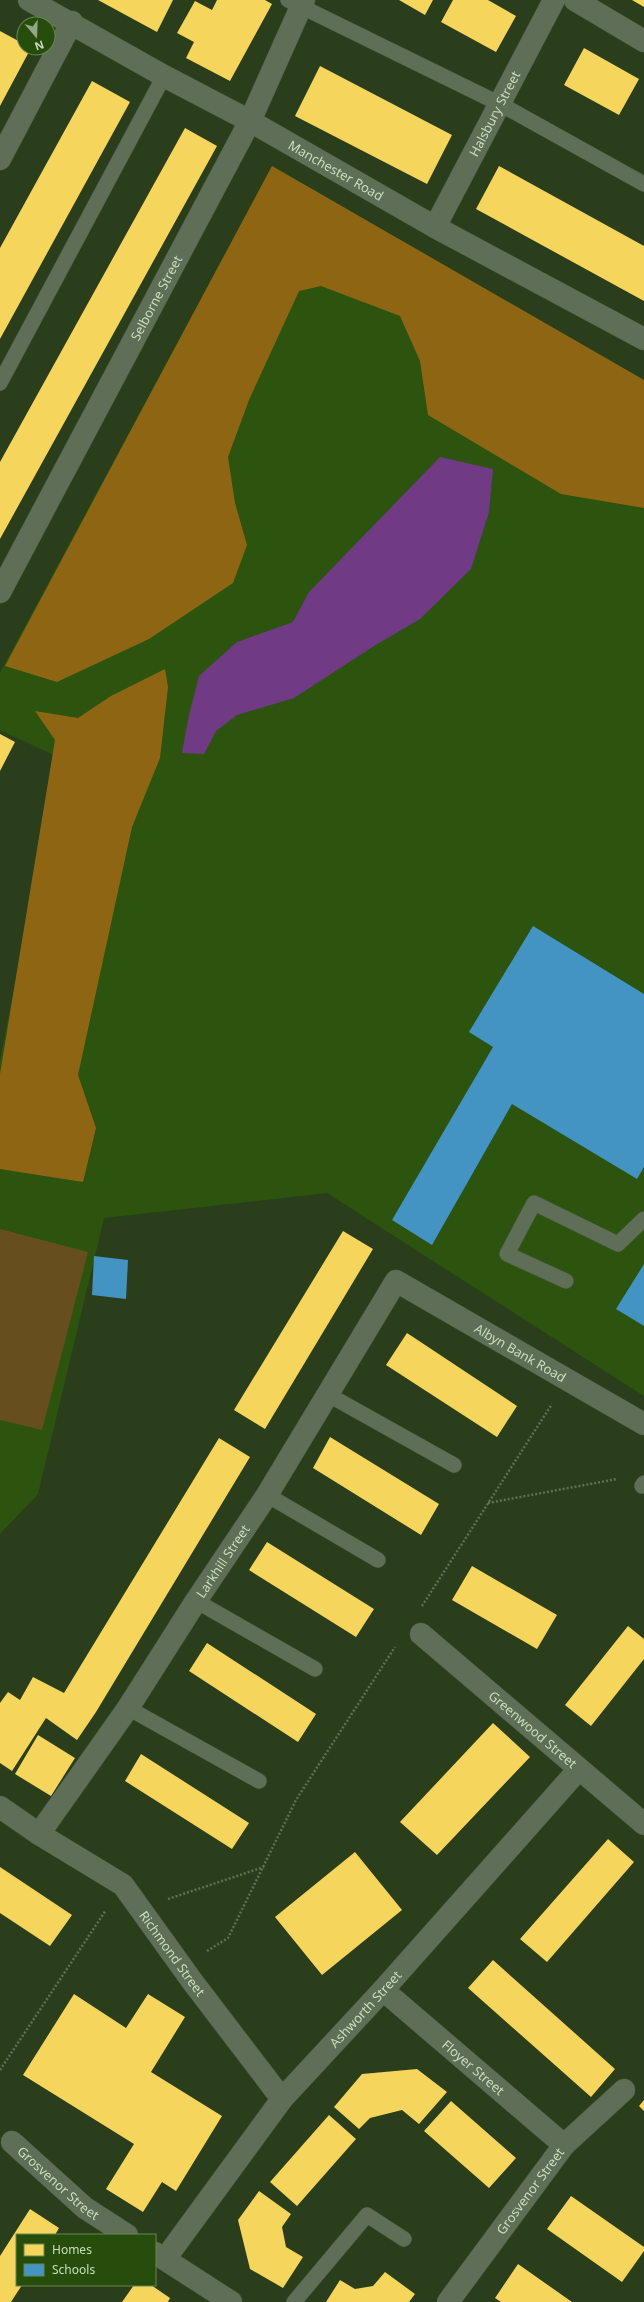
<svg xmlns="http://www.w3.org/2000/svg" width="644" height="2302" font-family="'Noto Sans',sans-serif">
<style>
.built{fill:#2c540f}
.green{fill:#674e1f}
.forest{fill:#8e6613}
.water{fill:#703a85}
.homes{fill:#f6d55c}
.schools{fill:#4393c3}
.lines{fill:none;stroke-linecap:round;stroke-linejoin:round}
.lane-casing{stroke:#45553a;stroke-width:16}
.street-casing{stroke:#45553a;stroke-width:23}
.path{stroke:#606f57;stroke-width:2.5;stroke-dasharray:2 2;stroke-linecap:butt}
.lane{stroke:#5f6e56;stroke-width:15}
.street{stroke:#5f6e56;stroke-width:22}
.labels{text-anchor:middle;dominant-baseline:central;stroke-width:4;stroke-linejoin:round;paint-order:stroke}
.street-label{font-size:13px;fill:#c8dfbe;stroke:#274d0c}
</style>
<rect width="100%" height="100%" fill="#2a3e1b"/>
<!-- built -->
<path class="built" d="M 272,166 L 644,380 L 644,1396 L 327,1193 L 104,1218 L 38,1494 L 0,1534 L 0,1061 L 58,757 L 0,730 L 0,673 Z"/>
<!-- green -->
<path class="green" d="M 0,1229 L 88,1252 L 42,1430 L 0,1420 Z"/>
<!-- forest -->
<path class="forest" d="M 272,166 L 644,380 L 644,508 L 561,494 L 428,415 L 420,361 L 400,316 L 321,286 L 299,291 L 249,400 L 228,457 L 235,503 L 247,545 L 233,583 L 149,639 L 57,682 L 5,666 Z
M 165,669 L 168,687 L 160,758 L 132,827 L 78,1075 L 96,1128 L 83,1182 L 0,1169 L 0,1074 L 55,740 L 35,711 L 78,718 L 111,696 Z"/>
<!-- water -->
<path class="water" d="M 440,457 L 493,469 L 489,512 L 471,569 L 420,619 L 374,646 L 294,698 L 237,715 L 216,731 L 204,754 L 182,753 L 189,715 L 199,676 L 237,642 L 293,622 L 309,592 Z"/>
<!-- homes -->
<path class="homes" d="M 98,0 L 173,0 L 157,32 Z
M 217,0 L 265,0 L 272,4 L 230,81 L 186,58 L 194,42 L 177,33 L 195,1 L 212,10 Z
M 399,0 L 433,0 L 425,15 Z
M 453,0 L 488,0 L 516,16 L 496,52 L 441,22 Z
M 632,0 L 644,0 L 644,7 Z
M 0,31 L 24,44 L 24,48 L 31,48 L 0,106 Z
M 584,48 L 639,79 L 619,115 L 564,85 Z
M 320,66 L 452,135 L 427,184 L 295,116 Z
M 92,81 L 130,102 L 0,339 L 0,248 Z
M 185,128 L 217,146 L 0,539 L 0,462 Z
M 499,166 L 644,246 L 644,301 L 476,209 Z
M 0,734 L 15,742 L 0,771 Z
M 343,1231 L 373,1249 L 265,1429 L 234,1410 Z
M 407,1333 L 517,1406 L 497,1437 L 386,1365 Z
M 330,1437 L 439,1504 L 421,1535 L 313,1468 Z
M 219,1438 L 250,1457 L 96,1712 L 77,1740 L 46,1718 L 12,1771 L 0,1763 L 0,1703 L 8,1692 L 20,1700 L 33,1677 L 64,1693 Z
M 267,1542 L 374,1609 L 356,1637 L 249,1570 Z
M 472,1566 L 557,1615 L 537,1649 L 452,1600 Z
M 628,1626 L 644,1639 L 644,1659 L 591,1726 L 565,1705 Z
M 207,1643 L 316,1714 L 298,1742 L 189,1671 Z
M 493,1723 L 530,1757 L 437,1855 L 400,1822 Z
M 38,1735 L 75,1758 L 51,1796 L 15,1774 Z
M 141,1754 L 249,1823 L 232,1849 L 125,1781 Z
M 608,1839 L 634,1862 L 547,1962 L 520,1939 Z
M 355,1852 L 402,1910 L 322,1975 L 275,1917 Z
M 0,1867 L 72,1915 L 50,1946 L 0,1913 Z
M 493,1960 L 615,2069 L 591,2097 L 468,1988 Z
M 74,1994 L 126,2028 L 148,1994 L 185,2017 L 151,2072 L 222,2116 L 176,2191 L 162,2182 L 143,2212 L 106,2189 L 134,2144 L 23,2075 Z
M 417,2069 L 447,2092 L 419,2124 L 402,2110 L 370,2118 L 359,2129 L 334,2107 L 362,2074 Z
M 644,2100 L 644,2111 L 639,2106 Z
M 451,2101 L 516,2158 L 489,2188 L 424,2131 Z
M 329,2115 L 356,2139 L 297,2206 L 270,2182 Z
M 259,2191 L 291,2214 L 282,2227 L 286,2247 L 303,2257 L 283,2288 L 250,2269 L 238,2220 Z
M 571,2196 L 644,2247 L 644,2251 L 622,2282 L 547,2229 Z
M 30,2209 L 59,2228 L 55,2235 L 17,2235 L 17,2285 L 22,2285 L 11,2302 L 0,2302 L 0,2256 Z
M 518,2264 L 572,2302 L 501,2302 L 495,2298 Z
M 385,2272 L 415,2294 L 409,2302 L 326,2302 L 340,2280 L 355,2289 L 373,2286 Z
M 134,2285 L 151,2285 L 170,2298 L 168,2302 L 122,2302 Z"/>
<!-- schools -->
<path class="schools" d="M 533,926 L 644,994 L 644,1167 L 637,1179 L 512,1104 L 432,1245 L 392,1220 L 493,1047 L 469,1032 Z
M 94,1256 L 128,1260 L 126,1299 L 92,1295 Z
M 644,1264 L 644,1326 L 616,1309 Z"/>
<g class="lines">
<defs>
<path id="lane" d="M 288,0 L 500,104 L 644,184
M 0,383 L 164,76
M 566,1281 L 507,1254 L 534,1203 L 618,1244 L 644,1219
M 327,1394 L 454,1465
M 642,1486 L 644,1483
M 267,1495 L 378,1560
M 196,1601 L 315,1669
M 128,1708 L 259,1781
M 294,2302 L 367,2215 L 404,2239"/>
<g id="street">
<path id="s1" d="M 29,0 L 164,76 L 250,121 L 435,227 L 644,339"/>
<path d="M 575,0 L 644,41"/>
<path d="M 0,159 L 72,22"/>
<path id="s2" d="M 435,227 L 554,0"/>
<path id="s3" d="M 0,592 L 250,121 L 304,0"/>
<path id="s4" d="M 421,1634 L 644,1824"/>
<path id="s5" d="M 0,1807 L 39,1834 L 123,1885 L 192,1981 L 282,2099"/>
<path id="s6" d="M 39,1834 L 128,1708 L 196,1601 L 267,1495 L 396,1281 L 644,1424"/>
<path id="s7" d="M 383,1990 L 564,2145"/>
<path id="s8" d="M 12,2142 L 85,2208 L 127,2235"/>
<path d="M 155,2253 L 231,2302"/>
<path id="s9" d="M 165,2259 L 282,2099 L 383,1990 L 579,1769"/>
<path id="s10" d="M 448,2302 L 564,2145 L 624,2090"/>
</g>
</defs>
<!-- lane casing -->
<use href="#lane" class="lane-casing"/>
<!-- street casing -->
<use href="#street" class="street-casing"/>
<!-- path -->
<path class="path" d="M 488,1503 L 617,1479
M 422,1606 L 552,1404
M 168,1899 L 264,1867
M 207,1951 L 228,1938 L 296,1800 L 395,1647
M 0,2070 L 106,1910"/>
<!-- lane -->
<use href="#lane" class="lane"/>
<!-- street -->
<use href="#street" class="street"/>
</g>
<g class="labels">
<!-- street labels -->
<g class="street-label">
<text stroke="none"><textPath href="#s2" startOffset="128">Halsbury Street</textPath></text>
<text stroke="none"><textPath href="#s1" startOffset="351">Manchester Road</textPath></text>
<text stroke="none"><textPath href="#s3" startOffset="333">Selborne Street</textPath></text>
<text stroke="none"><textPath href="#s6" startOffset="802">Albyn Bank Road</textPath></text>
<text stroke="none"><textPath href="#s6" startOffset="329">Larkhill Street</textPath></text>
<text stroke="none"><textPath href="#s4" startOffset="147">Greenwood Street</textPath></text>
<text stroke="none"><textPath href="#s5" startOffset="230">Richmond Street</textPath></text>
<text stroke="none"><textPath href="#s9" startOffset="321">Ashworth Street</textPath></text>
<text stroke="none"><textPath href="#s7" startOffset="119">Floyer Street</textPath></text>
<text stroke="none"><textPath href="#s8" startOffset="62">Grosvenor Street</textPath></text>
<text stroke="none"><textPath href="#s10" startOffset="138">Grosvenor Street</textPath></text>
</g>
</g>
<!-- legend -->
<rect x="16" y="2234" width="140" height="52" fill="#274d0c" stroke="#678753"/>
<rect x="24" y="2244" width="20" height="12" fill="#f6d55c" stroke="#678753"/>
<text x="52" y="2254" font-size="12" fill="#c8dfbe">Homes</text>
<rect x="24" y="2264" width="20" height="12" fill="#4393c3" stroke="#678753"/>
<text x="52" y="2274" font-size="12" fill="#c8dfbe">Schools</text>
<!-- north arrow -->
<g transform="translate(36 36) rotate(161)"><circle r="19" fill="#274d0c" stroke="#678753"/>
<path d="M0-3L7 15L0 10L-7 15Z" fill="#91a785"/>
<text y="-6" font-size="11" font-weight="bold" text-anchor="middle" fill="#c8dfbe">N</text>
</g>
</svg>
